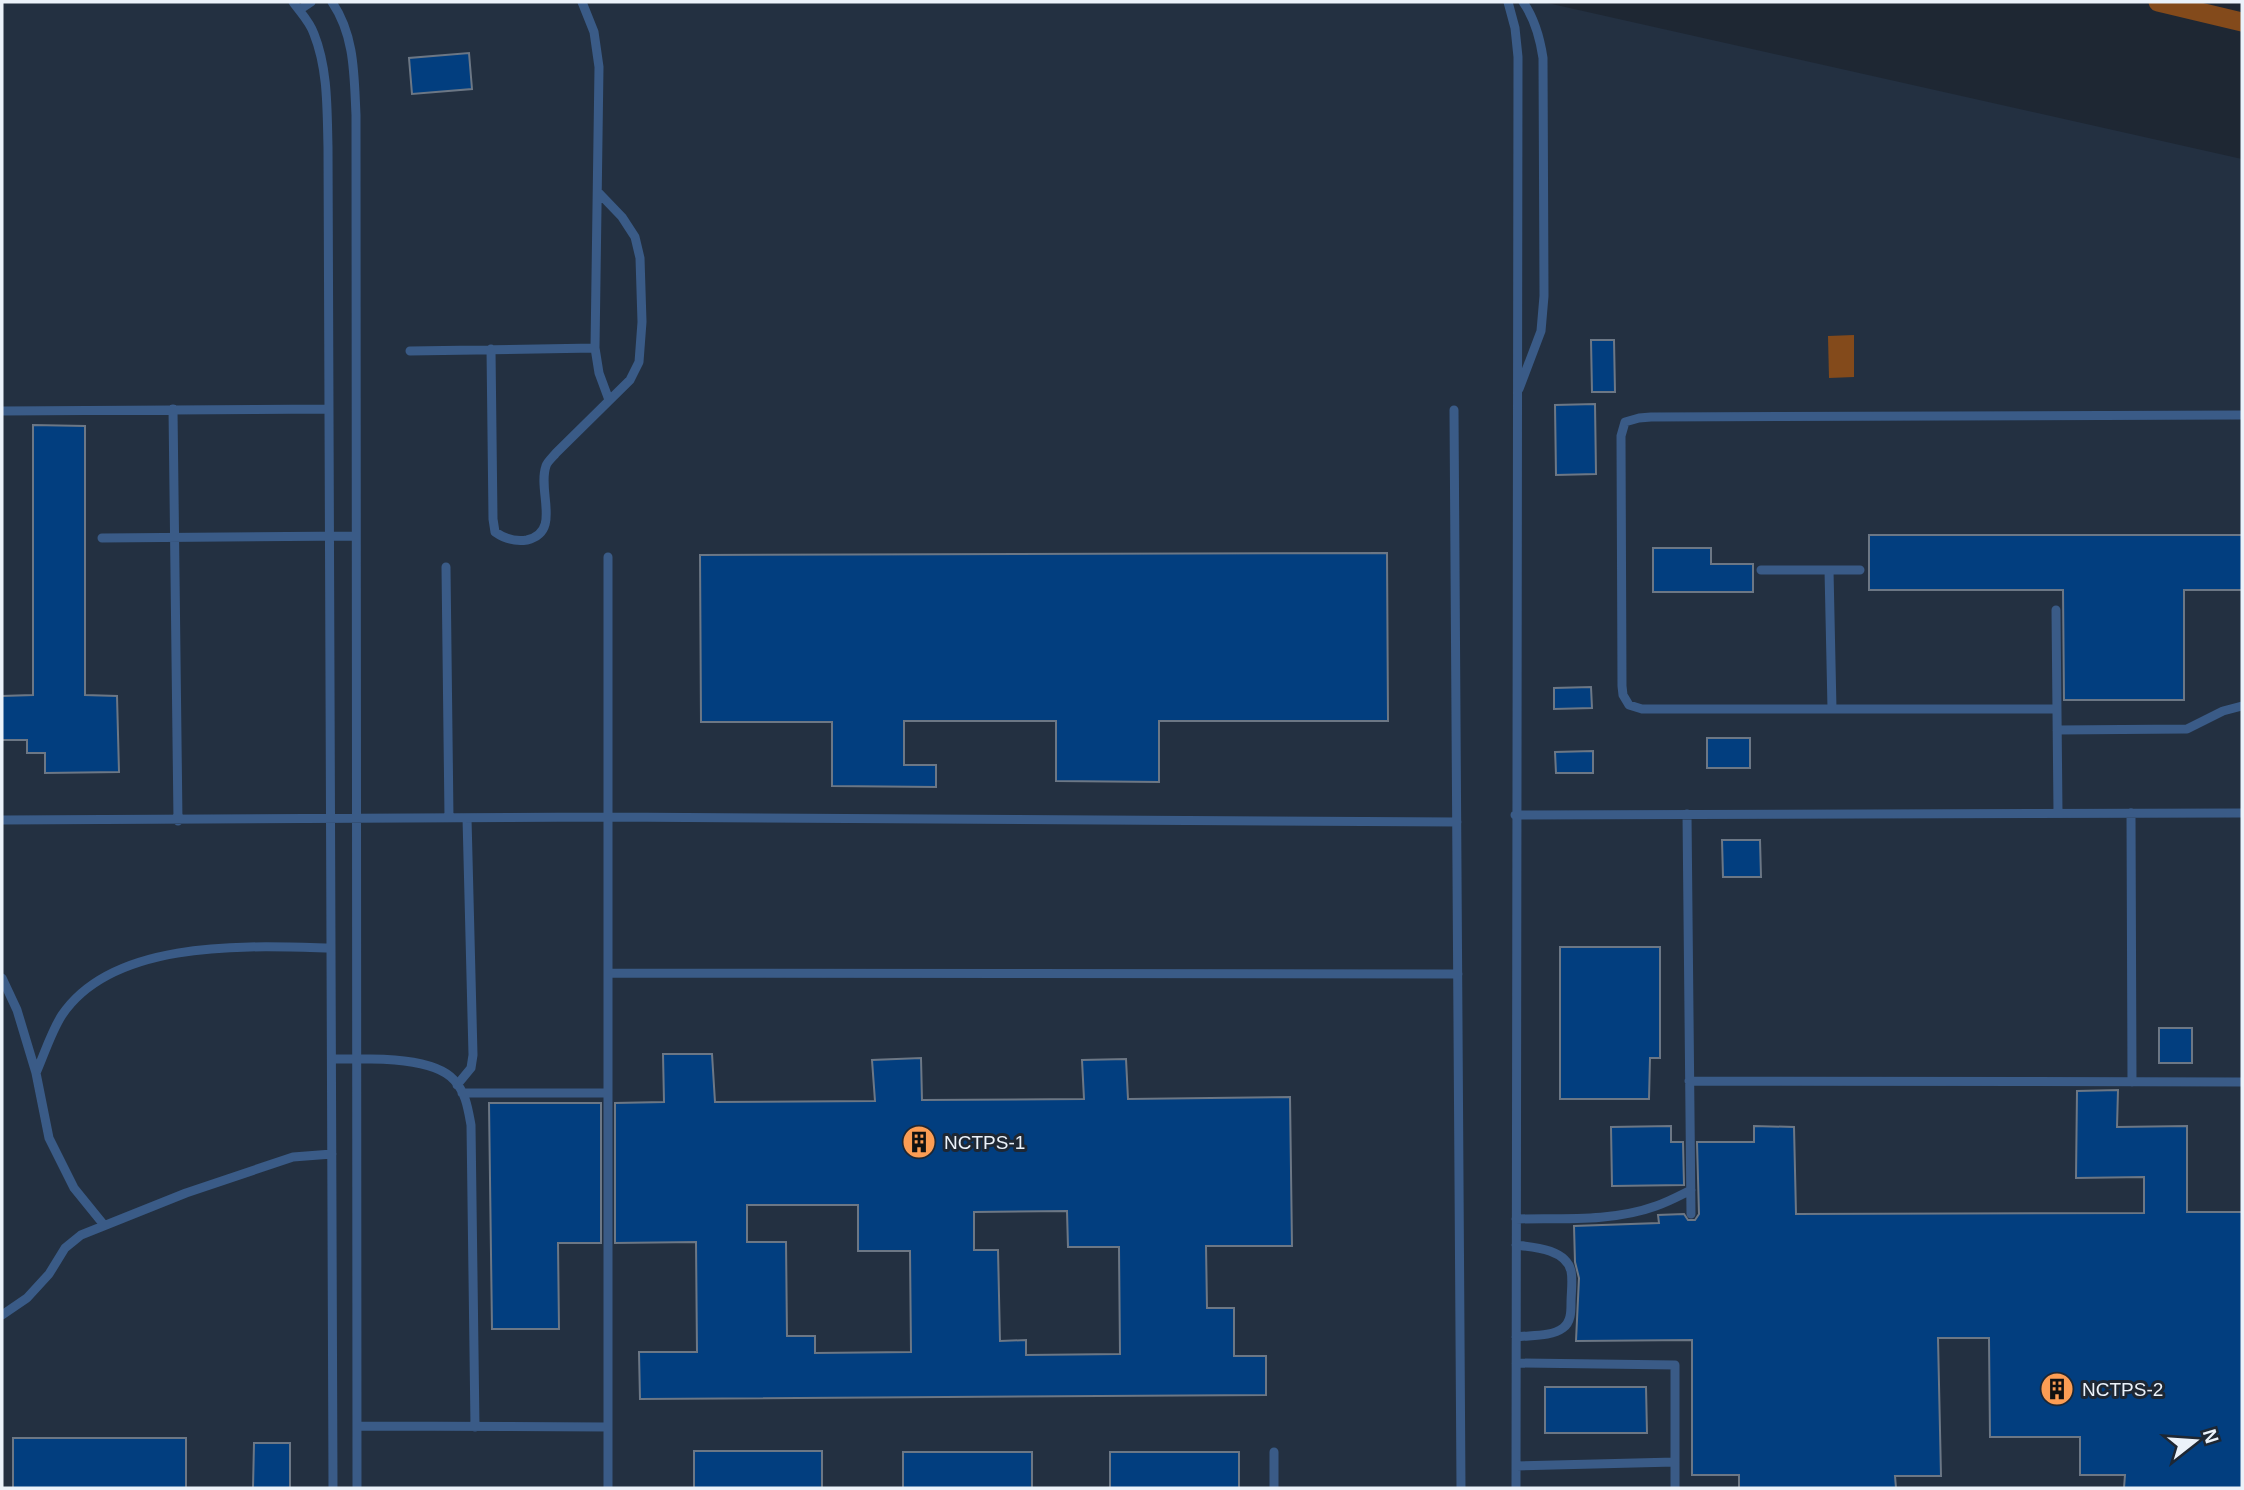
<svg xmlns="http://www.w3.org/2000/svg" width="2244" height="1490" font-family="Arial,sans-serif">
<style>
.built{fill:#233041}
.water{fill:#834a1b}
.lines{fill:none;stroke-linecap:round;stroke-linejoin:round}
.canal{stroke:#834a1b;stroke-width:19}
.building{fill:#023e7f;stroke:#6c7785;stroke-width:2;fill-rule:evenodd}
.lane{stroke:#3a5b87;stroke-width:9}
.labels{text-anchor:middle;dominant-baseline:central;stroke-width:6;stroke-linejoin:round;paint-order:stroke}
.poi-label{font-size:19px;fill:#ebf2fa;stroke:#1e2733;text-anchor:start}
</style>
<rect width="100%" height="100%" fill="#1e2733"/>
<!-- built -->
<path class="built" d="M 2,2 L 1543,2 L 2242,159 L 2242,1488 L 2,1488 Z"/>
<!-- water -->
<path class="water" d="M 1854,335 L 1854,377 L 1829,378 L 1828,336 Z"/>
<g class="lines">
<!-- canal -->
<path class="canal" d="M 2158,2 L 2242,22"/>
</g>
<!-- building -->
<path class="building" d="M 469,53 L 472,89 L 412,94 L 409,58 Z
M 1591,340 L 1614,340 L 1615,392 L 1592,392 Z
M 1595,404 L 1596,474 L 1556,475 L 1555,405 Z
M 33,425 L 85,426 L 85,695 L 117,696 L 119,772 L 45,773 L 45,753 L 27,753 L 27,740 L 2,740 L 2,696 L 33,695 Z
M 1869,535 L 2242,535 L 2242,590 L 2184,590 L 2184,700 L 2064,700 L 2063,590 L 1869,590 Z
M 1653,548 L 1711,548 L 1711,564 L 1753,564 L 1753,592 L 1653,592 Z
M 1387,553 L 1388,721 L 1159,721 L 1159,782 L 1056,781 L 1056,721 L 904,721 L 904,765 L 936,765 L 936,787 L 832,786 L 832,722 L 701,722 L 700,555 Z
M 1591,687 L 1592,708 L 1554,709 L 1554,688 Z
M 1707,738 L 1750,738 L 1750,768 L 1707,768 Z
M 1593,751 L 1593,773 L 1556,773 L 1555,752 Z
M 1722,840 L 1760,840 L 1761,877 L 1723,877 Z
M 1560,947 L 1660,947 L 1660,1058 L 1650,1058 L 1649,1099 L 1560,1099 Z
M 2159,1028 L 2192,1028 L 2192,1063 L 2159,1063 Z
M 663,1054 L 712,1054 L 715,1102 L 875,1101 L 872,1060 L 921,1058 L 922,1100 L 1084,1099 L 1082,1060 L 1126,1059 L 1128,1099 L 1290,1097 L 1292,1246 L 1206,1246 L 1207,1308 L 1234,1308 L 1234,1356 L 1266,1356 L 1266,1395 L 640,1399 L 639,1352 L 697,1352 L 696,1242 L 615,1243 L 615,1103 L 664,1102 ZM 747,1205 L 858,1205 L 858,1251 L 910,1251 L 911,1352 L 815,1353 L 815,1336 L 787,1336 L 786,1242 L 747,1242 ZM 1067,1211 L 1068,1247 L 1119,1247 L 1120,1354 L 1026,1355 L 1026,1340 L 1000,1341 L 998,1250 L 974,1250 L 974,1212 Z
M 2118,1090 L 2117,1127 L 2187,1126 L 2187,1212 L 2242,1212 L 2242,1488 L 2124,1488 L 2125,1475 L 2080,1475 L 2080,1437 L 1990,1437 L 1989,1338 L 1938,1338 L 1941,1476 L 1895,1476 L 1896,1488 L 1739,1488 L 1739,1475 L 1692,1475 L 1692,1340 L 1576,1341 L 1579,1278 L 1575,1262 L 1574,1226 L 1659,1223 L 1658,1215 L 1684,1214 L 1688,1220 L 1695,1220 L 1699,1214 L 1697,1142 L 1754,1142 L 1754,1126 L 1794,1127 L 1796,1214 L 2144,1213 L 2144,1177 L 2076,1178 L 2077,1091 Z
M 489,1103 L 601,1103 L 601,1243 L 558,1243 L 559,1329 L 492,1329 Z
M 1671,1126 L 1671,1142 L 1683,1142 L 1684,1185 L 1612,1186 L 1611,1127 Z
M 1545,1387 L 1646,1387 L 1647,1433 L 1545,1433 Z
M 13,1438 L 186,1438 L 186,1488 L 13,1488 Z
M 254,1443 L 290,1443 L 290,1488 L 253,1488 Z
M 694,1451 L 822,1451 L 822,1488 L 694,1488 Z
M 903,1452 L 1032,1452 L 1032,1488 L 903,1488 Z
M 1110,1452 L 1239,1452 L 1239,1488 L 1110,1488 Z"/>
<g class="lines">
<!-- lane -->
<path class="lane" d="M 293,2 C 300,12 310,22 314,34 C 328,69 327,109 328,147 L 333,1488
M 332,2 C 355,36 354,75 356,115 L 357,1488
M 582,2 L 594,32 L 599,67 L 595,348 L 599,373 L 609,400
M 1508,2 L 1515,28 L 1518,57 L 1516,1488
M 299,10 L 311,2
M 491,349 L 493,519 L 495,532 C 505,539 515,542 527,540 C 562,532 537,491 546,466 C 547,462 553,457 556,453 L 630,380 L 639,362 L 642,322 L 640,258 L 635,237 L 622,217 L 598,192
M 410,351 L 595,348
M 1519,389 L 1541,331 L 1544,296 L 1543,58 C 1540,38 1535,19 1523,2
M 173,409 L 178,821
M 1454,410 L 1461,1488
M 2,411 L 329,409
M 102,538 L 354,536
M 608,557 L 608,1488
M 446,567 L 449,818
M 1761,570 L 1860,570
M 1829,570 L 1832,709
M 2056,610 L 2058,813
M 2057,709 L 1642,709 L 1629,705 L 1623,695 L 1622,686 L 1621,436 L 1625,422 L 1639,418 L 1651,417 L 2242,415
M 2057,730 L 2187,729 L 2223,711 L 2242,706
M 2131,813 L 2132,1082
M 1687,814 L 1691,1214
M 1515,815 L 2242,813
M 2,820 L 608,817 L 1457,822
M 608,973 L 1458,974
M 2,978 L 17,1010 L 36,1073 L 49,1138 L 74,1188 L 104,1225
M 332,1059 C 363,1059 432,1055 454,1080 C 466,1093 468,1109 471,1125 L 475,1427
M 36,1073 C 44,1055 51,1032 62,1015 C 114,938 249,946 331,948
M 1689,1081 L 2242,1082
M 457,1085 L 471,1068 L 473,1055 L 467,818
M 462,1093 L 608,1093
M 1516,1219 C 1562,1218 1612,1222 1656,1206 C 1668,1202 1679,1196 1691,1190
M 1516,1245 C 1533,1247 1566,1249 1571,1271 C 1573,1280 1571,1293 1571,1303 C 1571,1312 1571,1322 1563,1328 C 1551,1337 1530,1335 1516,1337
M 2,1315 L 27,1298 L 49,1274 L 65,1248 L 81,1235 L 186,1193 L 293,1157 L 332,1154
M 1516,1363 L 1675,1365 L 1675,1488
M 357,1426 L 608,1427
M 1516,1466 L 1675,1462
M 1274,1488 L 1274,1452"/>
</g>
<!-- icons -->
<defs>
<symbol id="building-disc" viewBox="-11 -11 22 22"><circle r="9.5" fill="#fc9d54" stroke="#1e2733"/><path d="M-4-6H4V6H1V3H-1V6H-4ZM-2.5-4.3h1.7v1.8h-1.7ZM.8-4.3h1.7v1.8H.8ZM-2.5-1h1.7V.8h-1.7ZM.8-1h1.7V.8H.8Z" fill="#111"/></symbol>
</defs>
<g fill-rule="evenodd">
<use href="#building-disc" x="900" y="1123" width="38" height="38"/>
<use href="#building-disc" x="2038" y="1370" width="38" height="38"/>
</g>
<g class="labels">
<!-- poi labels -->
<g class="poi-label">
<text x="944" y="1142">NCTPS-1</text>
<text x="2082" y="1389">NCTPS-2</text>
</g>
</g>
<!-- border -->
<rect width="2244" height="1490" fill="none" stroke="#ebf2fa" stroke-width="7"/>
<!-- north arrow -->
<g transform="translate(2195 1441) rotate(73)" stroke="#1e2733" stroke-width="5" paint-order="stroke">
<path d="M0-5L12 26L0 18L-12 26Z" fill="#ebf2fa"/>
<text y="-10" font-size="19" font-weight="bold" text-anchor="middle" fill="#ebf2fa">N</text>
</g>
</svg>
